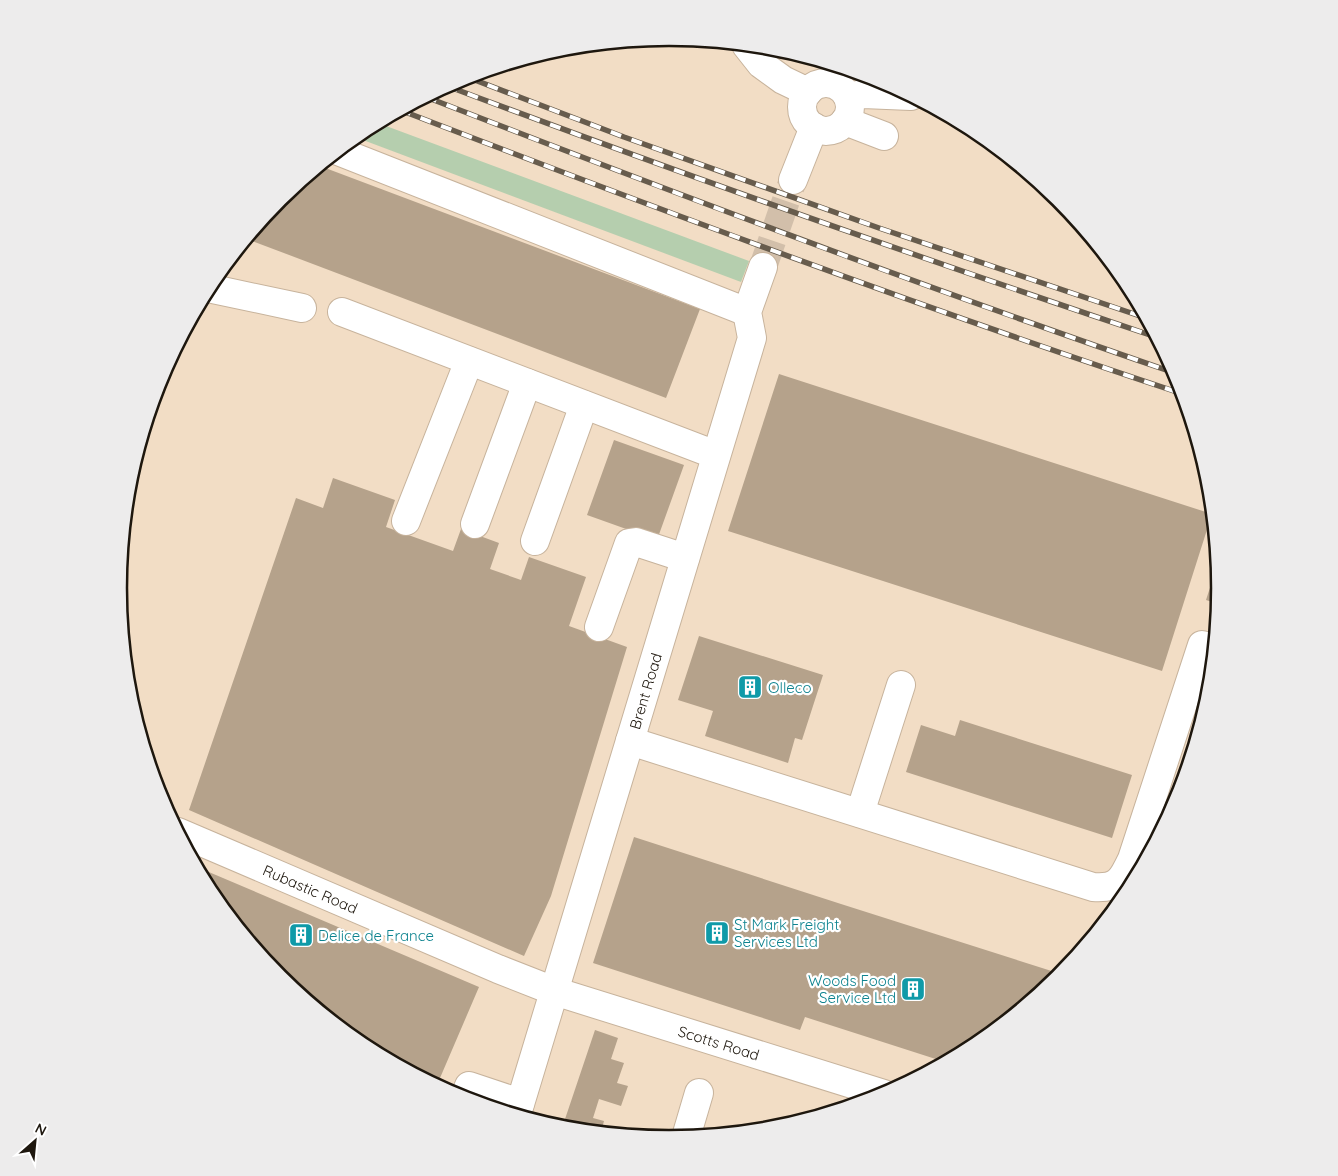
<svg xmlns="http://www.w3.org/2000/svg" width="1338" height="1176" font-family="Quicksand,sans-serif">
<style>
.green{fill:#b5ceae}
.building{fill:#b5a28b}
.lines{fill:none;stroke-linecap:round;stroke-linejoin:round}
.minor-tunnel{stroke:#d2bfaa;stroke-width:28;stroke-dasharray:28 14;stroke-linecap:butt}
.minor-casing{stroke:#c7b39c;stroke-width:30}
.minor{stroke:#fff;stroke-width:28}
.rail-casing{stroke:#675c4d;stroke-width:5.5}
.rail{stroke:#fff;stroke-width:4;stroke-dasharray:11;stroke-linecap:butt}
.labels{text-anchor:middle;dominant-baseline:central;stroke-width:4.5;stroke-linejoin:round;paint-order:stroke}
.culture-label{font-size:15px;fill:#0d838f;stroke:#fff;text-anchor:start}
.street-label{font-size:15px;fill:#1e170e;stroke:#fff}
.rim{fill:none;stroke:#1e170e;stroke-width:2.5}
</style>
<rect width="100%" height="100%" fill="#f2ddc5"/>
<!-- green -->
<path class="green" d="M 378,123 L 749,261 L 741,282 L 355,137 L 363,130 Z"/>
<!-- building -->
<path class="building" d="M 320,166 L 700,309 L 666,398 L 247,239 L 280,199 Z
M 779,374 L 1212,514 L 1162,671 L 728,531 Z
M 614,440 L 684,465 L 657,540 L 587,515 Z
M 333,478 L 395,500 L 386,527 L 453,551 L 461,529 L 499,543 L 490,569 L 521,580 L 529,557 L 586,577 L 569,626 L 627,647 L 551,896 L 524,956 L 189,810 L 296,498 L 323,508 Z
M 1217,566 L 1219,588 L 1218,604 L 1206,600 Z
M 699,636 L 823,675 L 802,740 L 795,738 L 788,763 L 705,736 L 713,711 L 678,700 Z
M 960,720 L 1132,775 L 1112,838 L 906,772 L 921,725 L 955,736 Z
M 634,837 L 841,904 L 1061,974 L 975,1046 L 945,1062 L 805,1017 L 800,1030 L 593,963 Z
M 197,867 L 479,987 L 437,1085 L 363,1046 L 280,977 L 211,894 Z
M 595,1030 L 618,1038 L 611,1059 L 624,1063 L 617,1083 L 628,1086 L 621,1106 L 599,1099 L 593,1118 L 604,1121 L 601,1132 L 562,1128 Z"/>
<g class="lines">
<!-- minor-tunnel -->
<path class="minor-tunnel" d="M 763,267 L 793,180"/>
<defs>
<g id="minor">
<path d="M 746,45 L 761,64 L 783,80 L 808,92"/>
<circle cx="826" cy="107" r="24"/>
<path d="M 848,97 L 863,94 L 911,96"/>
<path d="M 845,121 L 884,136"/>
<path d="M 338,151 L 747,312"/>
<path d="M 793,180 L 814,127"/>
<path d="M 208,288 L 302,308"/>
<path d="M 342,312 L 716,455"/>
<path d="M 406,521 L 469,361"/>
<path d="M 475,524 L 527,383"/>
<path d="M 535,541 L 584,405"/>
<path d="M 599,627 L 629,543 L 636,542 L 685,558"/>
<path d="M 630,741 L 1093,887 C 1118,889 1122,880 1132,859 L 1202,645 L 1214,648"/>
<path d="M 860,813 L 901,685"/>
<path id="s1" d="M 178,832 L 498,969 L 554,991 L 884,1094"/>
<path d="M 464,1098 L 469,1086 L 520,1103"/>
<path id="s2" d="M 517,1114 L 752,338 L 747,312 L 763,267"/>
<path d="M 686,1137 L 699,1093"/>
</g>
</defs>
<!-- minor casing -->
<use href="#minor" class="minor-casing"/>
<!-- minor -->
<use href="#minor" class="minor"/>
<defs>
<path id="rail" d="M 467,77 L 624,137 L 879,228 L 1146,318
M 447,86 C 681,174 918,257 1156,337
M 426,97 C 674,193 923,287 1175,373
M 400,110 C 660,210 920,307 1183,394"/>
</defs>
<!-- rail casing -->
<use href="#rail" class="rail-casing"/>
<!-- rail -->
<use href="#rail" class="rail"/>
</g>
<!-- icons -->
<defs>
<symbol id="building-square" viewBox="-11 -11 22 22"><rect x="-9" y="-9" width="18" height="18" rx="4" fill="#0f9aa8" stroke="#fff"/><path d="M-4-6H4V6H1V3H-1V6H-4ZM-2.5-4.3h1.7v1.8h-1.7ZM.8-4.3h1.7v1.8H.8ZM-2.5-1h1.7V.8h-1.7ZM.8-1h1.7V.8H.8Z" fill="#fff"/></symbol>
</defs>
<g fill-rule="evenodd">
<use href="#building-square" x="736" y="673" width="28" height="28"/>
<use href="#building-square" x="703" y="919" width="28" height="28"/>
<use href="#building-square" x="287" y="921" width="28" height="28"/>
<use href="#building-square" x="899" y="975" width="28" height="28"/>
</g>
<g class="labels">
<!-- culture labels -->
<g class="culture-label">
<text x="768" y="687">Olleco</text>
<text x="734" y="924">St Mark Freight<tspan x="734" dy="17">Services Ltd</tspan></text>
<text x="318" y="935">Delice de France</text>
<text x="896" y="980" text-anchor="end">Woods Food<tspan x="896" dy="17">Service Ltd</tspan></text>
</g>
<!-- street labels -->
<g class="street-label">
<text stroke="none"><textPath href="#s2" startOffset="442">Brent Road</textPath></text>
<text stroke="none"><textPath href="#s1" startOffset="144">Rubastic Road</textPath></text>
<text stroke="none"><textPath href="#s1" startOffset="581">Scotts Road</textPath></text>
</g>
</g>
<!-- crop -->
<path d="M0 0H1338V1176H0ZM127 588a542 542 0 1 1 1084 0a542 542 0 1 1-1084 0Z" fill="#edecec" fill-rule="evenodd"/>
<path class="rim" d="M127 588a542 542 0 1 1 1084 0a542 542 0 1 1-1084 0Z"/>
<!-- north arrow -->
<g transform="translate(35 1141) rotate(27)" stroke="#ffffff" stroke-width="4" paint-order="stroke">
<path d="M0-4L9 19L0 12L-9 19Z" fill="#1e170e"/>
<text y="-8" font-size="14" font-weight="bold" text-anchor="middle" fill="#1e170e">N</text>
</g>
</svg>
